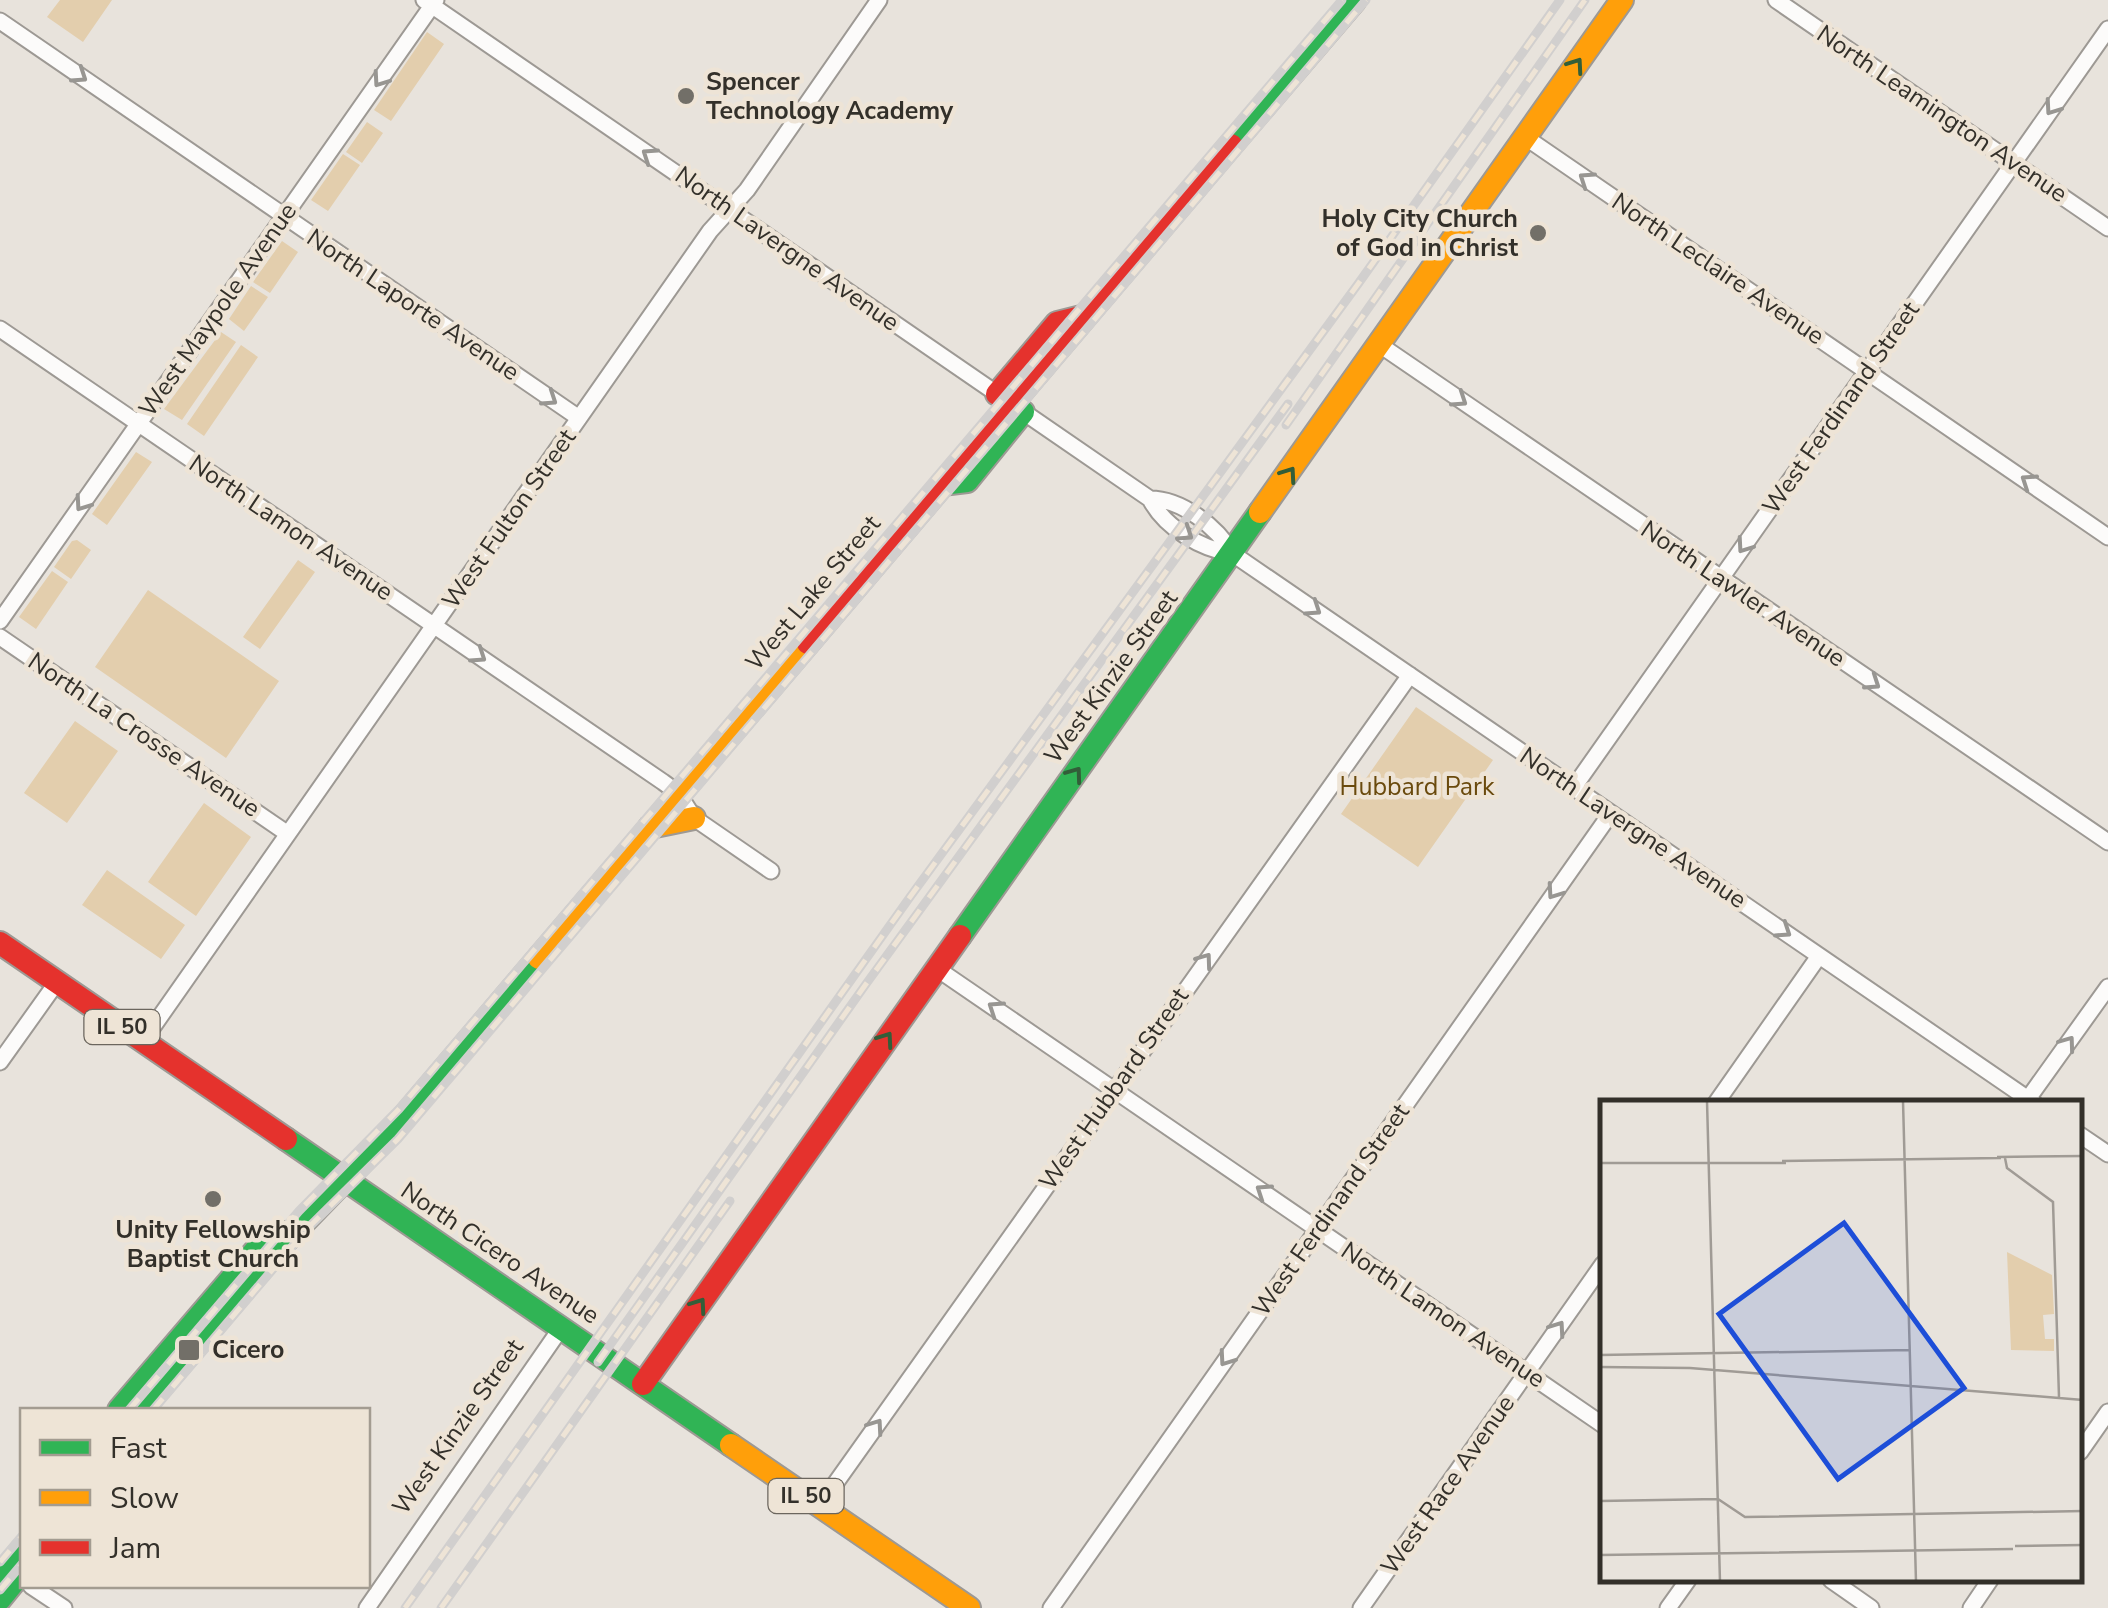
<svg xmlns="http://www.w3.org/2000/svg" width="2108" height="1608" font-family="'Nunito Sans',sans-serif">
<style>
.green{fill:#e3cead}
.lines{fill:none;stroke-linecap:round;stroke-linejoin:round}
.street-casing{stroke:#9d9994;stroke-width:19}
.fast-casing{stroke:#9d9994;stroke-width:26}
.slow-casing{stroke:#9d9994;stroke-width:26}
.jam-casing{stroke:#9d9994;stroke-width:26}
.street{stroke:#fcfbfa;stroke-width:15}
.fast{stroke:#30b455;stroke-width:22}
.slow{stroke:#ff9f0a;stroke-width:22}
.jam{stroke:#e5322d;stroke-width:22}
.rail-casing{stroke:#d1cfce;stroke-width:9}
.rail{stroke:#eee4d6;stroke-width:5;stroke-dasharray:15;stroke-linecap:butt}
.oneway{stroke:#325e39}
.oneway2{stroke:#989692}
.poi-dot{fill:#726f68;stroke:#eee4d6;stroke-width:4}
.labels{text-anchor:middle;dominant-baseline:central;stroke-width:9;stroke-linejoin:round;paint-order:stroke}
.shield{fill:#eee4d6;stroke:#6b665e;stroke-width:2.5}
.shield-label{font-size:22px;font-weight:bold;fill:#33302a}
.poi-label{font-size:25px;font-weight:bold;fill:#33302a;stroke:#eee4d6;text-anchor:start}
.street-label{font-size:25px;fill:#33302a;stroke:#eee4d6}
.park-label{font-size:25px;fill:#6a4a0d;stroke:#eee4d6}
.inset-road{fill:none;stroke:#a09b95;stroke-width:2.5}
.view{fill:#1d4ed8;fill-opacity:0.15;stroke:#1d4ed8;stroke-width:5}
.inset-edge{fill:none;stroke:#33302a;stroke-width:5}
</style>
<rect width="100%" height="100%" fill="#e8e3dc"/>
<!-- green -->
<path class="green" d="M 60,0 L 112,0 L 83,42 L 47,17 Z
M 427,32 L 444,44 L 391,121 L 374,110 Z
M 367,122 L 383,133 L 362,163 L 346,152 Z
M 343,154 L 360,165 L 328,211 L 311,200 Z
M 282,241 L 298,252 L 270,293 L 253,282 Z
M 251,286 L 268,297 L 244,331 L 229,319 Z
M 221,332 L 236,342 L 182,420 L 164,409 Z
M 241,345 L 258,357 L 204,436 L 187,424 Z
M 136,452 L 152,462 L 107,525 L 92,514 Z
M 77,540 L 91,550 L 71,579 L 54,567 L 72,541 Z
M 298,560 L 315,572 L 260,649 L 243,637 Z
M 52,571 L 68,582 L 36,629 L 19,617 Z
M 148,590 L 279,681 L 226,758 L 95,667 Z
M 1416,707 L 1493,760 L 1418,867 L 1341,814 Z
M 75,721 L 118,751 L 67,823 L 24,793 Z
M 204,803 L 251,837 L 196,916 L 148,882 Z
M 107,870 L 185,925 L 161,959 L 82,905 Z"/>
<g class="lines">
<defs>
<path id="street" d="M 424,0 L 1150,499 C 1165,528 1201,549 1233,554
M 1776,0 L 2108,228
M 0,21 L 579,418
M 1525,137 L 2108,537
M 0,329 L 663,782 L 678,793 L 694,818 L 771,871
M 1380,345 L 2108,842
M 1150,499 C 1182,499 1217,527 1233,554 L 2034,1103
M 0,621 L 436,0
M 0,637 L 288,834
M 1574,787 L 2108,29
M 936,968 L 1603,1425
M 143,1041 L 710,231 L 747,190 L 879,0
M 0,1062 L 57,982
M 1716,1103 L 1819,956
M 2025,1103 L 2108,987
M 2080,1135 L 2108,1154
M 2080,1452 L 2108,1412
M 820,1505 L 1410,675
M 1831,1580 L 1871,1608
M 31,1586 L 64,1608
M 367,1608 L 561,1328
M 1051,1608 L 1611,813
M 1361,1608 L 1603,1264
M 1668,1608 L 1688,1580
M 1971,1608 L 1990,1580"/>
<path id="fast" d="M 1231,145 L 1355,0
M 942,484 L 967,481 L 1023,412
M 960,936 L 1260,512
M 286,1139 L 731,1445
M 119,1410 L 256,1250 L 283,1233
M 141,1410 L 278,1249 L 393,1130 L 539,958
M 0,1577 L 22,1550
M 0,1599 L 22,1572"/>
<path id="slow" d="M 1260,512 L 1622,0
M 650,827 L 694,818
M 539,958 L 808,643
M 731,1445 L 969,1608"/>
<path id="jam" d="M 997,394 L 1057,323 L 1085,316
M 808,643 L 1231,145
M 0,943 L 286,1139
M 643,1384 L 960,936"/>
</defs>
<!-- street casing -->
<use href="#street" class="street-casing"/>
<!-- fast casing -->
<use href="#fast" class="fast-casing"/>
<!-- slow casing -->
<use href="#slow" class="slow-casing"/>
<!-- jam casing -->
<use href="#jam" class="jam-casing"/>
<!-- street -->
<use href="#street" class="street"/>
<!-- fast -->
<use href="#fast" class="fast"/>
<!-- slow -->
<use href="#slow" class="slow"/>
<!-- jam -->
<use href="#jam" class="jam"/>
<defs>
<path id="rail" d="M 1286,425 L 1585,0
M 598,1362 L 866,984 L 1288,404
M 129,1410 L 299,1211 L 399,1109 L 1342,0
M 153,1410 L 308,1228 L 398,1139 L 1366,0
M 0,1562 L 22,1536
M 0,1590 L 22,1564
M 405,1608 L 910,897 L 1358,284 L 1560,0
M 441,1608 L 730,1201"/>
</defs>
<!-- rail casing -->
<use href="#rail" class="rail-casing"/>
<!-- rail -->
<use href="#rail" class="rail"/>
</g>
<!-- one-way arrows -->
<defs><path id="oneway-chevron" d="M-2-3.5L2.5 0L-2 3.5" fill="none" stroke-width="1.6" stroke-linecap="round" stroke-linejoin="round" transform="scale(2.5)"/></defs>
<g class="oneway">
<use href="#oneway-chevron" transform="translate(1576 65) rotate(-55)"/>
<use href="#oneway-chevron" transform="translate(1289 474) rotate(-55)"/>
<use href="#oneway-chevron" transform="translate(1075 774) rotate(-54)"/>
<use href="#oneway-chevron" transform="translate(886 1039) rotate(-55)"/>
<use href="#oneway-chevron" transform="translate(699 1305) rotate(-55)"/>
</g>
<g class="oneway2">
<use href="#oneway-chevron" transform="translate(80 76) rotate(34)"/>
<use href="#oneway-chevron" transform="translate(380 80) rotate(125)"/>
<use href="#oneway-chevron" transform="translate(2052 108) rotate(125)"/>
<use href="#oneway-chevron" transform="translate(649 155) rotate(-146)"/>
<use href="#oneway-chevron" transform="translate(1586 179) rotate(-146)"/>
<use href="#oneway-chevron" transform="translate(550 399) rotate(34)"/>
<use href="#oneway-chevron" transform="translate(1460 400) rotate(34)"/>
<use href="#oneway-chevron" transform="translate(2028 481) rotate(-146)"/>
<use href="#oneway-chevron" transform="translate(82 504) rotate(125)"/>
<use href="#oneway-chevron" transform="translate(1186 534) rotate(34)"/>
<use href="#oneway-chevron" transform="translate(1744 546) rotate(125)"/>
<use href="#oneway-chevron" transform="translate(1314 609) rotate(34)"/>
<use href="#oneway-chevron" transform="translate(479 656) rotate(34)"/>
<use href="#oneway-chevron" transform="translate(1873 683) rotate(34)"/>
<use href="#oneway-chevron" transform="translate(1554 892) rotate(125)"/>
<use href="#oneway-chevron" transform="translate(1784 931) rotate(34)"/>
<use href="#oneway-chevron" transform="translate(1205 960) rotate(-54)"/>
<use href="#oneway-chevron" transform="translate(995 1008) rotate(-146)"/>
<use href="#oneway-chevron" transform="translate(2068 1043) rotate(-54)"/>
<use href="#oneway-chevron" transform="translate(1263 1191) rotate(-146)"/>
<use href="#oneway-chevron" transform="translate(1558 1328) rotate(-55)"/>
<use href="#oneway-chevron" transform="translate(1226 1359) rotate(125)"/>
<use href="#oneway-chevron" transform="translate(876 1426) rotate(-55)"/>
</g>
<!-- markers -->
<g class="poi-dot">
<circle cx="686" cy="96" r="10"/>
<circle cx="1538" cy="233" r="10"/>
<circle cx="213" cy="1199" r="10"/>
<rect x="177" y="1338" width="24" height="24" rx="5"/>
</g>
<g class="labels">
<!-- shield labels -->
<g class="shield">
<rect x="84.5" y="1010" width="75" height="34" rx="8"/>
<rect x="768.5" y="1479" width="75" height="34" rx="8"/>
</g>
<g class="shield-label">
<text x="122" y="1027">IL 50</text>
<text x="806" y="1496">IL 50</text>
</g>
<!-- poi labels -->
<g class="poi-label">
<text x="706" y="82">Spencer<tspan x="706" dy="29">Technology Academy</tspan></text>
<text x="1518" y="219" text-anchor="end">Holy City Church<tspan x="1518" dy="29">of God in Christ</tspan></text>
<text x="213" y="1230" text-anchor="middle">Unity Fellowship<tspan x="213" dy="29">Baptist Church</tspan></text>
<text x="212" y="1350">Cicero</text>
</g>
<!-- street labels -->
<g class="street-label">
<text transform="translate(1942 114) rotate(34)">North Leamington Avenue</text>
<text transform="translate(787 249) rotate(35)">North Lavergne Avenue</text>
<text transform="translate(1718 269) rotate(34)">North Leclaire Avenue</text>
<text transform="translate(413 305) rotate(34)">North Laporte Avenue</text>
<text transform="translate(218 310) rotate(-55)">West Maypole Avenue</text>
<text transform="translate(1841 408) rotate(-55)">West Ferdinand Street</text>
<text transform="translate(509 519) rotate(-55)">West Fulton Street</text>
<text transform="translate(291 528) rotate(34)">North Lamon Avenue</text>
<text transform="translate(813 593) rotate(-50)">West Lake Street</text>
<text transform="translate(1743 594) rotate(34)">North Lawler Avenue</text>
<text transform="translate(1111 677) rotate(-54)">West Kinzie Street</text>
<text transform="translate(144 735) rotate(34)">North La Crosse Avenue</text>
<text transform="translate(1633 828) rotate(34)">North Lavergne Avenue</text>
<text transform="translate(1114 1089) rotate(-55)">West Hubbard Street</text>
<text transform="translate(1331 1210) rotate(-55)">West Ferdinand Street</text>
<text transform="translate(500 1253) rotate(34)">North Cicero Avenue</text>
<text transform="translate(1443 1315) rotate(34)">North Lamon Avenue</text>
<text transform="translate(458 1427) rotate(-55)">West Kinzie Street</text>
<text transform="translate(1448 1485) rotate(-55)">West Race Avenue</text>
</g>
<!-- park labels -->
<g class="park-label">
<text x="1417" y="787">Hubbard Park</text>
</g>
</g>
<!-- overview -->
<g transform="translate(1600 1100)">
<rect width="482" height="482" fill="#e8e3dc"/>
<path d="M 407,152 L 452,175 L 454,214 L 443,215 L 445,239 L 454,239 L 454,251 L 411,250 Z" fill="#e3cead"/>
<path class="inset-road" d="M 107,1 L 120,482M 303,1 L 316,482M 397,57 L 483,56M 405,58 L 407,68 L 453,102 L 459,297M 182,61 L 401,58M 0,63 L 186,63M 0,255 L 310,250M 0,267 L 90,268 L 483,300M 0,401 L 118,399 L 145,417 L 483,411M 415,446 L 483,445M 0,455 L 413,449"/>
<path class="view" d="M 244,123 L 364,288 L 238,379 L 119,214 Z"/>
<rect width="482" height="482" class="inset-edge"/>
</g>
<!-- legend -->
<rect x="20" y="1408" width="350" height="180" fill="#eee4d6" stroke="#a39c91" stroke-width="2.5"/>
<rect x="40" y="1440" width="50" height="15" fill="#30b455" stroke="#a39c91" stroke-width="2.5"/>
<text x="110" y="1458" font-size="30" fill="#33302a">Fast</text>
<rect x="40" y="1490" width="50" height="15" fill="#ff9f0a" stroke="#a39c91" stroke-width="2.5"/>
<text x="110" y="1508" font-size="30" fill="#33302a">Slow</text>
<rect x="40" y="1540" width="50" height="15" fill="#e5322d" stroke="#a39c91" stroke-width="2.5"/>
<text x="110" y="1558" font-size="30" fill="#33302a">Jam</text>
</svg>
